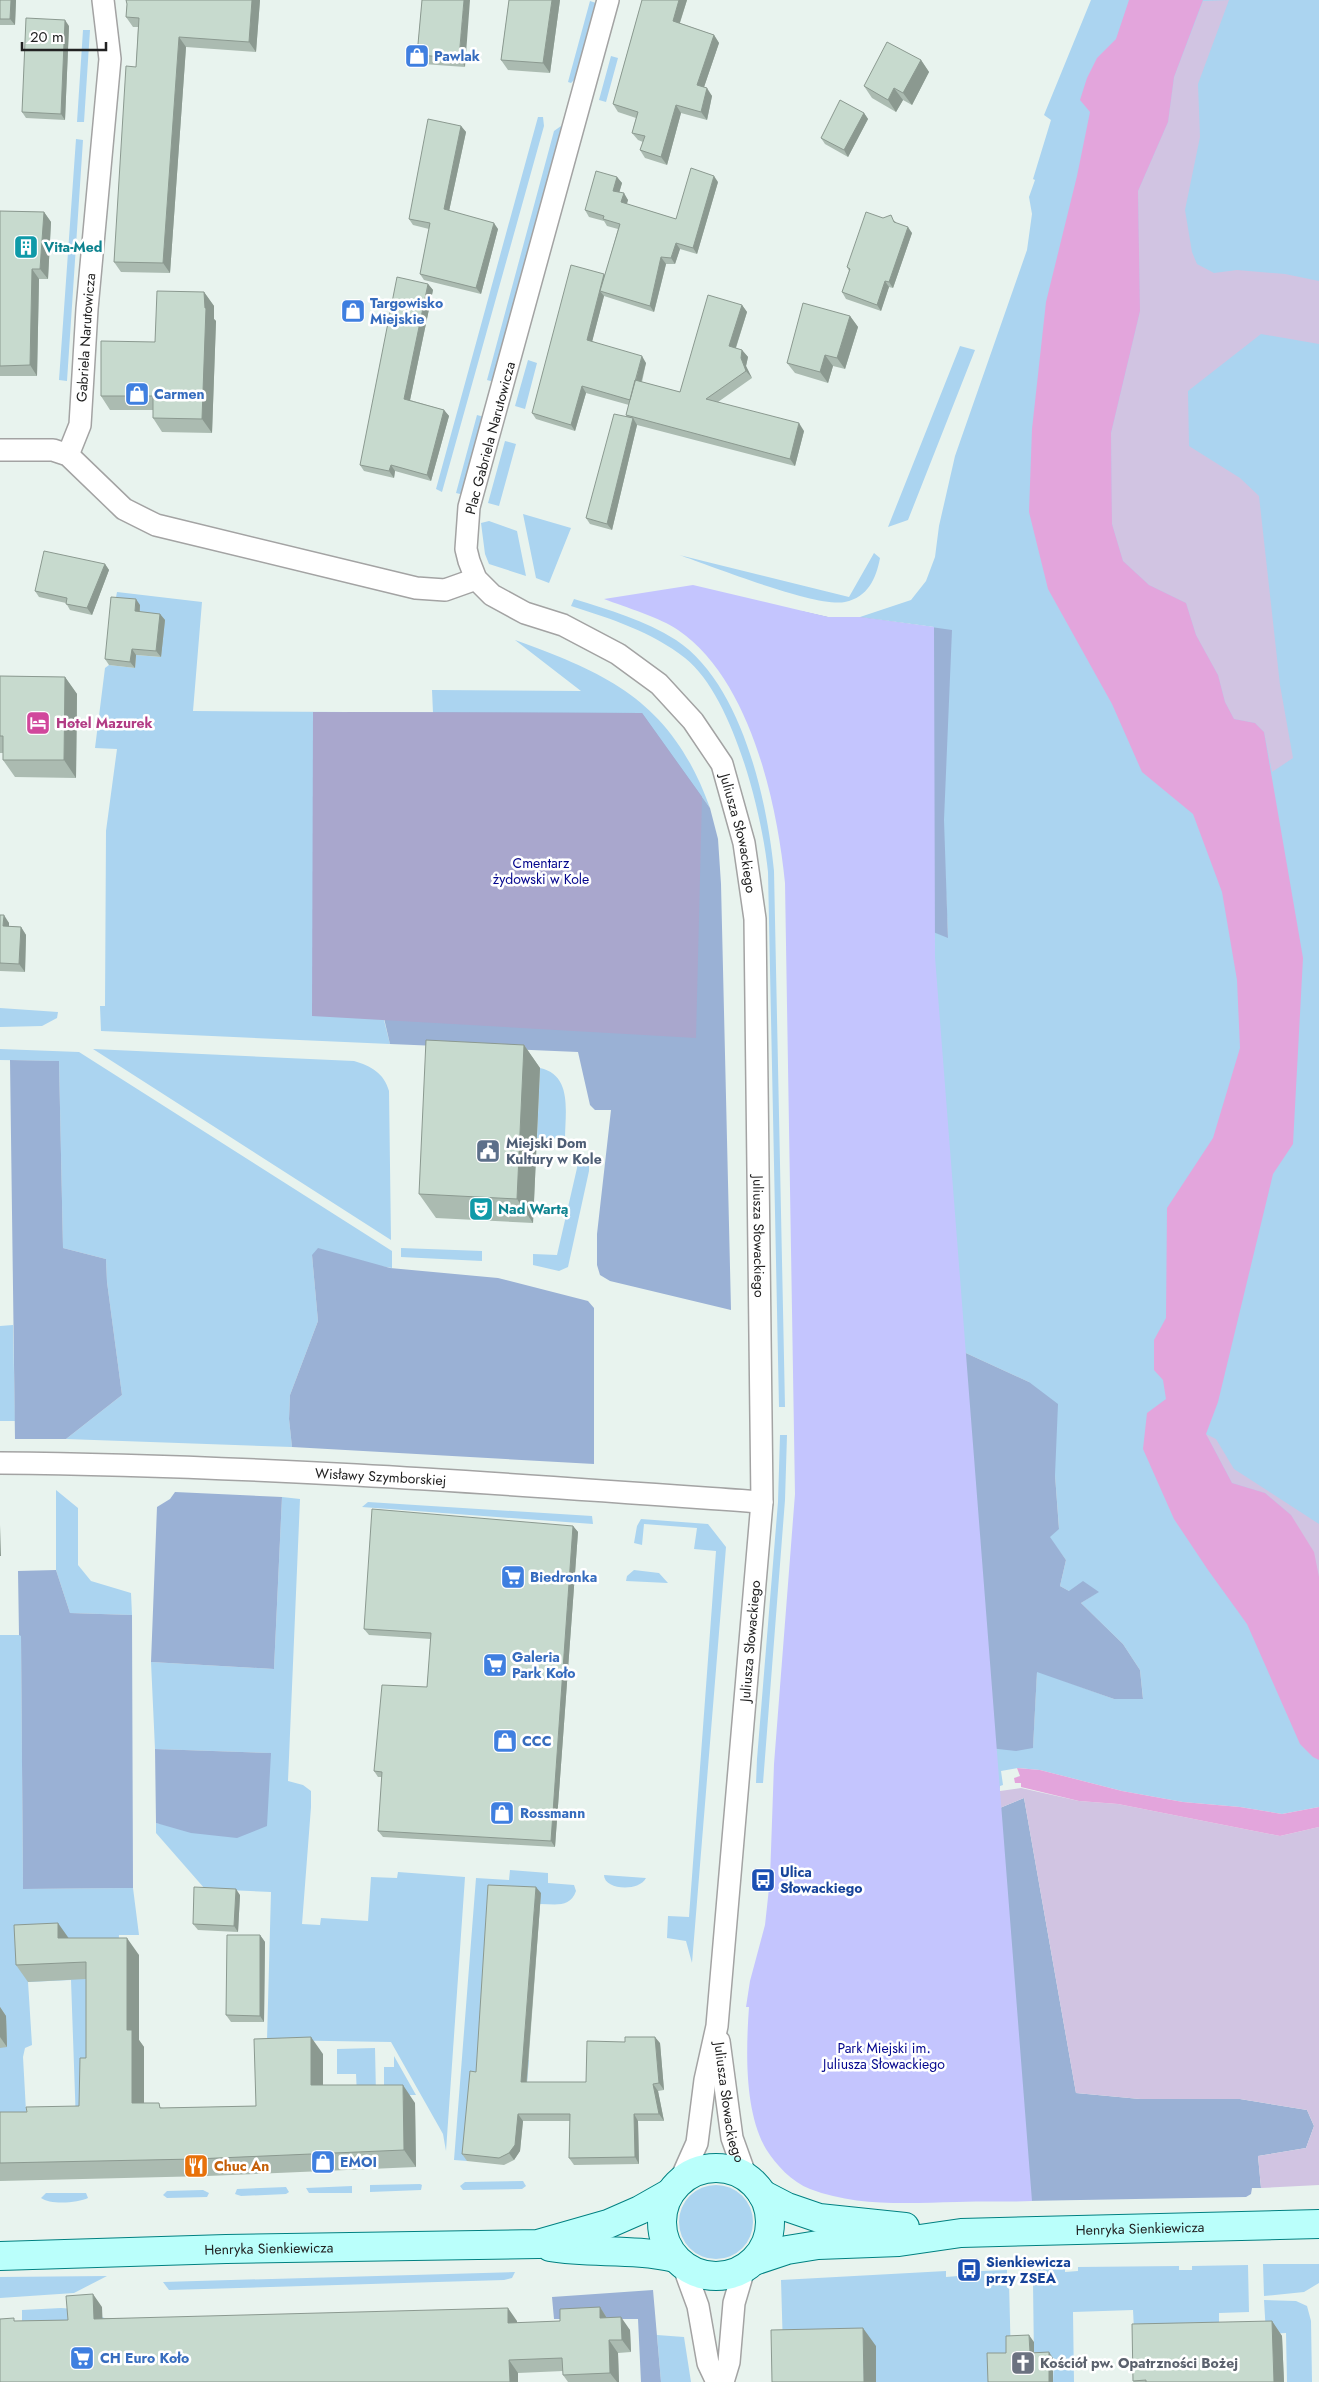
<svg xmlns="http://www.w3.org/2000/svg" width="1319" height="2382" font-family="Jost,sans-serif">
<style>
.grass{fill:#abd4f0}
.forest{fill:#9ab1d5}
.wetland{fill:#d1c4e2}
.cemetery{fill:#a9a7cd}
.park{fill:#c4c5fe}
.water{fill:#e3a5dc}
.lines{fill:none;stroke-linecap:round;stroke-linejoin:round}
.street-casing{stroke:#a3a3a3;stroke-width:24}
.secondary-casing{stroke:#008181;stroke-width:30}
.street{stroke:#fff;stroke-width:21}
.secondary{stroke:#bafffb;stroke-width:28}
.wall{fill:#abbbb1}
.shaded-wall{fill:#8b9990}
.building{fill:#c7dace;stroke:#8b9990}
.labels{text-anchor:middle;dominant-baseline:central;stroke-width:5;stroke-linejoin:round;paint-order:stroke}
.shop-label{font-size:14px;font-weight:bold;fill:#366cbe;stroke:#fff;text-anchor:start}
.culture-label{font-size:14px;font-weight:bold;fill:#0d838f;stroke:#fff;text-anchor:start}
.street-label{font-size:14px;fill:#222;stroke:#fff}
.hotel-label{font-size:14px;font-weight:bold;fill:#b23c85;stroke:#fff;text-anchor:start}
.park-label{font-size:14px;fill:#03068d;stroke:#fff}
.service-label{font-size:14px;font-weight:bold;fill:#4e5e75;stroke:#fff;text-anchor:start}
.transit-label{font-size:14px;font-weight:bold;fill:#164399;stroke:#fff;text-anchor:start}
.food-label{font-size:14px;font-weight:bold;fill:#c56008;stroke:#fff;text-anchor:start}
.worship-label{font-size:14px;font-weight:bold;fill:#5b616d;stroke:#fff;text-anchor:start}
</style>
<rect width="100%" height="100%" fill="#e8f3ee"/>
<!-- grass -->
<path class="grass" d="M 1091,0 L 1319,0 L 1319,1807 L 1282,1814 L 1240,1807 L 1183,1802 L 1122,1791 L 1040,1770 L 1018,1768 L 1001,1771 L 1003,1785 L 1000,1786 L 1000,1791 L 989,1748 L 1033,1747 L 1037,1671 L 1114,1699 L 1143,1698 L 1140,1670 L 1123,1644 L 1081,1603 L 1098,1592 L 1069,1591 L 1060,1586 L 1066,1560 L 1049,1537 L 1059,1528 L 1055,1475 L 1029,1382 L 957,1349 L 923,928 L 948,937 L 934,627 L 860,617 L 911,600 L 926,581 L 935,557 L 939,526 L 955,456 L 1027,250 L 1032,214 L 1029,197 L 1035,180 L 1033,179 L 1051,120 L 1044,115 Z
M 590,1 L 596,3 L 576,78 L 571,83 L 568,82 Z
M 83,30 L 90,30 L 84,122 L 77,122 Z
M 611,56 L 618,58 L 606,102 L 599,100 Z
M 538,117 L 543,117 L 544,126 L 442,492 L 436,489 Z
M 561,126 L 562,129 L 494,382 L 487,380 L 554,131 Z
M 76,139 L 83,140 L 67,381 L 59,380 Z
M 960,346 L 975,350 L 908,520 L 888,527 Z
M 528,360 L 537,363 L 525,409 L 515,406 Z
M 477,415 L 484,417 L 464,495 L 456,493 Z
M 505,441 L 516,444 L 499,506 L 488,503 Z
M 523,514 L 571,528 L 549,583 L 536,578 Z
M 489,521 L 517,531 L 526,576 L 489,564 L 485,554 L 481,523 Z
M 874,553 L 880,558 C 876,579 868,597 845,602 C 816,608 712,566 679,555 L 849,597 Z
M 117,592 L 202,602 L 193,711 L 347,712 L 384,1020 L 390,1044 L 101,1031 L 100,1006 L 105,1006 L 106,831 L 117,749 L 95,748 L 105,668 L 109,665 L 135,668 L 136,655 L 160,657 L 139,618 L 115,603 Z
M 574,599 C 609,610 645,620 676,640 C 741,683 767,798 774,871 L 785,1407 L 779,1407 L 768,872 C 762,813 733,696 685,658 C 652,632 612,619 571,606 Z
M 515,640 C 613,675 673,705 710,808 L 702,797 L 433,713 L 432,690 L 581,691 Z
M 0,1008 L 58,1012 L 57,1018 L 42,1026 L 0,1027 Z
M 0,1049 L 79,1052 L 392,1251 L 392,1268 L 312,1255 L 318,1321 L 290,1395 L 289,1419 L 292,1447 L 66,1439 L 122,1395 L 107,1282 L 106,1259 L 63,1248 L 59,1061 L 0,1060 Z
M 93,1049 L 354,1061 C 371,1066 384,1073 389,1091 L 391,1240 Z
M 540,1068 C 573,1075 565,1113 565,1139 L 537,1138 Z
M 580,1155 L 589,1164 L 589,1171 L 568,1267 L 559,1271 L 533,1265 L 533,1254 L 557,1255 Z
M 401,1248 L 482,1251 L 482,1261 L 401,1257 Z
M 13,1325 L 15,1421 L 0,1421 L 0,1326 Z
M 780,1435 L 787,1435 L 785,1500 L 763,1783 L 756,1783 L 757,1759 L 778,1502 Z
M 56,1490 L 78,1508 L 78,1565 L 91,1581 L 131,1593 L 132,1615 L 70,1613 L 56,1570 Z
M 282,1497 L 300,1499 L 288,1781 L 303,1785 L 311,1791 L 311,1807 L 302,1924 L 320,1925 L 321,1918 L 368,1921 L 371,1877 L 397,1878 L 398,1872 L 465,1877 L 446,2151 L 443,2134 L 391,2042 L 267,2040 L 271,1892 L 205,1889 L 156,1833 L 156,1823 L 167,1825 L 270,1753 L 155,1749 L 151,1662 L 274,1669 Z
M 368,1502 L 592,1516 L 593,1524 L 362,1507 Z
M 641,1519 L 708,1524 L 726,1547 L 692,1963 L 686,1941 L 667,1938 L 668,1916 L 689,1917 L 716,1551 L 694,1549 L 697,1528 L 644,1524 L 642,1545 L 634,1543 L 637,1526 Z
M 634,1570 L 659,1573 L 668,1583 L 626,1581 L 627,1576 Z
M 0,1635 L 21,1635 L 23,1889 L 133,1888 L 139,1935 L 119,1935 L 118,1955 L 98,2075 L 76,2123 L 71,1980 L 28,1982 L 32,2045 L 25,2048 L 23,2057 L 27,2129 L 0,2130 Z
M 510,1870 L 548,1873 L 548,1883 L 574,1885 L 576,1891 C 570,1908 556,1904 540,1904 L 540,1893 L 483,2055 L 529,2060 L 527,2083 L 475,2078 L 467,2161 L 454,2160 L 476,1878 L 509,1880 Z
M 604,1875 L 646,1878 C 639,1892 604,1890 604,1875 Z
M 375,2048 L 376,2095 L 357,2095 L 356,2074 L 337,2074 L 337,2049 Z
M 394,2056 L 416,2095 L 384,2095 L 384,2067 L 394,2067 Z
M 523,2181 L 526,2186 L 522,2189 L 463,2190 L 460,2186 L 465,2182 Z
M 420,2184 L 422,2185 L 421,2190 L 370,2192 L 370,2185 Z
M679 2222a37 37 0 1 1 74 0a37 37 0 1 1-74 0Z
M 352,2186 L 352,2193 L 309,2193 L 306,2188 Z
M 286,2187 L 289,2192 L 286,2194 L 241,2196 L 235,2194 L 237,2189 Z
M 203,2190 L 209,2193 L 207,2197 L 167,2198 L 163,2195 L 167,2191 Z
M 46,2193 L 86,2193 L 88,2198 C 78,2203 50,2205 41,2198 Z
M 1263,2264 L 1319,2264 L 1319,2283 L 1304,2292 L 1264,2296 Z
M 1248,2265 L 1249,2312 L 1219,2313 L 1219,2328 L 1134,2330 L 1133,2310 L 1073,2312 L 1074,2382 L 1053,2382 L 1054,2358 L 1034,2359 L 1033,2283 L 1036,2282 L 1036,2269 L 1065,2268 L 1065,2272 L 1078,2271 L 1078,2267 L 1179,2266 L 1179,2270 L 1192,2270 L 1192,2266 Z
M 1007,2270 L 1007,2283 L 1009,2283 L 1011,2360 L 992,2382 L 876,2382 L 783,2349 L 781,2280 L 946,2271 L 946,2277 L 958,2276 L 958,2272 Z
M 515,2272 L 512,2278 L 504,2280 L 169,2290 L 163,2282 Z
M 107,2276 L 74,2293 L 0,2298 L 0,2277 Z
M 1264,2300 L 1296,2301 L 1307,2306 L 1311,2321 L 1312,2382 L 1287,2382 L 1286,2333 L 1266,2334 Z
M 61,2308 L 75,2309 L 103,2327 L 102,2317 L 133,2330 L 22,2322 L 22,2310 Z
M 657,2335 L 684,2337 L 691,2382 L 661,2382 Z"/>
<!-- forest -->
<path class="forest" d="M 801,611 L 828,617 L 860,617 L 952,630 L 944,820 L 948,938 L 923,928 Z
M 347,712 L 642,713 L 710,808 L 718,839 L 721,884 L 731,1310 L 610,1281 L 600,1275 L 597,1265 L 597,1234 L 611,1110 L 595,1110 L 590,1105 L 578,1052 L 390,1044 L 380,1001 Z
M 10,1060 L 59,1061 L 63,1248 L 106,1259 L 107,1282 L 122,1395 L 66,1439 L 15,1439 Z
M 318,1248 L 390,1268 L 498,1278 L 588,1301 L 594,1308 L 594,1464 L 292,1447 L 289,1419 L 290,1395 L 318,1321 L 312,1255 Z
M 957,1349 L 1029,1382 L 1058,1404 L 1055,1475 L 1059,1529 L 1050,1537 L 1066,1560 L 1060,1586 L 1069,1591 L 1083,1581 L 1099,1592 L 1081,1603 L 1123,1644 L 1140,1670 L 1143,1699 L 1114,1699 L 1037,1672 L 1033,1748 L 1016,1751 L 989,1748 Z
M 175,1492 L 282,1497 L 274,1669 L 151,1662 L 157,1507 L 170,1499 Z
M 56,1570 L 70,1613 L 132,1615 L 133,1888 L 23,1889 L 21,1636 L 19,1635 L 18,1571 Z
M 155,1749 L 271,1753 L 267,1826 L 237,1838 L 191,1833 L 156,1823 Z
M 1024,1798 L 1076,2093 L 1140,2099 L 1240,2099 L 1307,2110 L 1314,2126 L 1306,2148 L 1258,2156 L 1261,2188 L 1252,2188 L 1251,2194 L 1246,2197 L 1025,2201 L 995,1810 Z
M 653,2290 L 661,2382 L 641,2382 L 638,2319 L 554,2319 L 552,2297 Z"/>
<!-- wetland -->
<path class="wetland" d="M 1229,0 L 1198,84 L 1200,137 L 1185,210 L 1192,252 L 1197,264 L 1214,273 L 1237,270 L 1285,274 L 1319,281 L 1319,344 L 1261,334 L 1188,391 L 1189,446 L 1240,478 L 1259,496 L 1280,685 L 1293,758 L 1272,772 L 1264,732 L 1255,723 L 1234,719 L 1225,702 L 1218,675 L 1196,635 L 1186,603 L 1149,585 L 1123,561 L 1112,524 L 1111,433 L 1140,311 L 1138,191 L 1168,122 L 1174,77 L 1203,1 Z
M 1206,1434 L 1216,1439 L 1234,1469 L 1319,1524 L 1319,1577 L 1291,1515 L 1265,1493 L 1232,1483 Z
M 1021,1788 L 1079,1801 L 1118,1804 L 1280,1836 L 1319,1827 L 1319,2185 L 1261,2188 L 1258,2156 L 1306,2148 L 1314,2126 L 1307,2110 L 1240,2099 L 1140,2099 L 1076,2093 L 1024,1798 L 995,1810 L 994,1798 L 1000,1791 Z"/>
<!-- cemetery -->
<path class="cemetery" d="M 313,712 L 642,713 L 702,797 L 696,1038 L 312,1016 Z"/>
<!-- park -->
<path class="park" d="M 693,585 L 828,617 L 860,617 L 934,627 L 935,957 L 1032,2201 C 1007,2202 982,2201 957,2202 C 908,2203 857,2207 810,2189 C 792,2182 776,2165 766,2149 C 744,2111 746,2050 749,2007 L 746,2007 L 750,1981 L 765,1925 L 770,1879 L 774,1764 L 795,1494 L 785,883 C 777,802 750,679 678,630 C 661,618 625,607 604,599 Z"/>
<!-- water -->
<path class="water" d="M 1129,0 L 1203,0 L 1174,77 L 1168,122 L 1138,191 L 1140,311 L 1111,433 L 1112,524 L 1123,561 L 1149,585 L 1186,603 L 1196,635 L 1218,675 L 1225,702 L 1234,719 L 1255,723 L 1264,732 L 1303,958 L 1293,1144 L 1273,1174 L 1218,1402 L 1206,1434 L 1232,1483 L 1265,1493 L 1291,1515 L 1314,1552 L 1319,1577 L 1319,1760 L 1313,1757 L 1300,1744 L 1247,1624 L 1208,1570 L 1174,1519 L 1143,1449 L 1147,1413 L 1166,1399 L 1163,1380 L 1154,1370 L 1154,1340 L 1166,1318 L 1167,1208 L 1213,1138 L 1240,1048 L 1237,980 L 1222,892 L 1193,814 L 1142,772 L 1112,704 L 1048,589 L 1029,512 L 1032,429 L 1046,302 L 1077,176 L 1090,112 L 1080,100 L 1087,78 L 1097,58 L 1116,39 Z
M 1017,1768 L 1040,1770 L 1122,1791 L 1183,1802 L 1240,1807 L 1282,1814 L 1319,1807 L 1319,1827 L 1280,1836 L 1118,1804 L 1079,1801 L 1021,1787 L 1021,1783 L 1015,1783 L 1014,1778 L 1020,1776 Z"/>
<g class="lines">
<defs>
<g id="street">
<path id="s1" d="M 608,0 L 469,507 L 466,549 L 469,561 L 476,579 L 492,595 L 525,613 L 563,625 L 618,654 L 659,684 L 693,721 L 722,764 L 744,843 L 755,919 L 762,1502 L 717,2026 L 705,2080 L 697,2143 L 680,2181"/>
<path d="M 0,450 L 53,450 L 68,455 L 124,509 L 156,525 L 416,588 L 445,590 L 476,579"/>
<path id="s2" d="M 68,455 L 80,425 L 87,309 L 110,59 L 103,0"/>
<path id="s3" d="M 0,1463 C 255,1465 507,1484 762,1502"/>
<path id="s4" d="M 719,2041 L 732,2138 L 746,2177"/>
<path d="M 683,2265 L 698,2306 L 708,2363 L 717,2382"/>
<path d="M 723,2382 L 729,2362 L 734,2303 L 744,2269"/>
</g>
<g id="secondary">
<circle cx="716" cy="2222" r="54"/>
<path d="M 762,2194 L 787,2207 L 819,2218 L 905,2227"/>
<path d="M 550,2247 C 591,2254 633,2248 675,2258"/>
<path id="s5" d="M 0,2256 L 226,2249 L 538,2244 L 608,2224 L 640,2210 L 670,2193"/>
<path id="s6" d="M 754,2261 L 787,2250 L 818,2245 L 899,2242 L 961,2233 L 1319,2224"/>
</g>
</defs>
<!-- street casing -->
<use href="#street" class="street-casing"/>
<!-- secondary casing -->
<use href="#secondary" class="secondary-casing"/>
<!-- street -->
<use href="#street" class="street"/>
<!-- secondary -->
<use href="#secondary" class="secondary"/>
</g>
<!-- wall -->
<path class="wall" d="M 0,0 L 16,0 L 15,25 L 0,25 Z
M 126,0 L 260,0 L 256,52 L 186,47 L 170,273 L 121,272 L 114,262 L 136,67 L 138,27 L 133,27 L 126,17 L 127,4 Z
M 422,0 L 465,67 L 423,64 L 417,55 Z
M 509,0 L 560,0 L 550,73 L 508,70 L 501,60 Z
M 642,0 L 687,0 L 680,23 L 714,35 L 719,43 L 704,87 L 712,96 L 707,120 L 681,113 L 667,165 L 645,158 L 640,150 L 643,142 L 638,140 L 632,133 L 636,118 L 618,112 L 613,104 Z
M 69,26 L 65,120 L 26,118 L 22,112 Z
M 921,60 L 929,72 L 912,105 L 903,100 L 896,112 L 872,98 L 864,86 Z
M 864,113 L 868,119 L 848,157 L 825,144 L 821,138 Z
M 461,126 L 466,132 L 449,211 L 498,229 L 481,294 L 424,280 L 420,274 L 429,229 L 413,225 L 409,219 Z
M 617,177 L 622,183 L 619,192 L 628,200 L 627,204 L 676,219 L 718,182 L 697,254 L 680,249 L 675,264 L 666,264 L 654,312 L 604,296 L 592,341 L 646,363 L 642,382 L 680,392 L 742,305 L 747,312 L 736,348 L 742,350 L 748,357 L 746,366 L 752,378 L 718,402 L 804,431 L 795,466 L 637,425 L 612,530 L 590,524 L 586,518 L 627,417 L 626,415 L 629,405 L 586,393 L 575,431 L 536,419 L 532,413 L 605,275 L 618,229 L 607,226 L 604,221 L 589,217 L 585,210 Z
M 0,211 L 44,212 L 51,222 L 48,279 L 39,279 L 37,376 L 0,376 Z
M 883,218 L 895,221 L 896,223 L 912,233 L 893,288 L 889,287 L 881,311 L 846,299 L 842,292 L 849,271 L 847,267 Z
M 428,284 L 433,290 L 410,400 L 444,410 L 449,416 L 431,481 L 395,471 L 394,478 L 364,471 L 360,465 Z
M 204,292 L 214,306 L 214,319 L 216,321 L 212,433 L 162,432 L 153,418 L 153,410 L 110,410 L 101,396 Z
M 850,316 L 858,327 L 845,369 L 833,366 L 828,383 L 795,373 L 787,363 Z
M 105,564 L 109,570 L 92,615 L 70,610 L 66,603 L 39,597 L 35,591 Z
M 140,605 L 140,612 L 160,614 L 165,620 L 161,657 L 136,655 L 135,668 L 109,665 L 105,659 Z
M 0,676 L 65,677 L 77,694 L 76,778 L 15,777 L 3,760 L 3,753 L 0,753 Z
M 0,915 L 9,923 L 9,926 L 21,927 L 26,935 L 25,972 L 0,971 Z
M 524,1045 L 540,1068 L 533,1223 L 436,1218 L 419,1194 Z
M 573,1526 L 578,1532 L 555,1847 L 383,1837 L 378,1831 L 382,1777 L 378,1777 L 374,1771 L 427,1687 L 431,1639 L 369,1635 L 364,1629 Z
M 541,1893 L 527,2082 L 586,2082 L 660,2043 L 664,2090 L 658,2091 L 664,2121 L 638,2121 L 639,2164 L 574,2165 L 569,2158 L 570,2121 L 523,2121 L 520,2151 L 514,2160 L 504,2165 L 467,2161 L 462,2154 L 476,2072 Z
M 240,1895 L 238,1932 L 198,1930 L 193,1924 Z
M 260,1935 L 265,1942 L 264,2022 L 231,2022 L 226,2015 Z
M 68,1938 L 139,1955 L 139,2040 L 144,2047 L 144,2103 L 163,2108 L 256,2106 L 323,2054 L 323,2085 L 415,2103 L 416,2167 L 207,2176 L 0,2181 L 0,2112 L 27,2112 L 79,2106 L 86,2058 L 86,1979 L 28,1982 L 16,1965 Z
M 0,2007 L 6,2016 L 7,2047 L 0,2048 Z
M 102,2307 L 102,2318 L 517,2321 L 517,2323 L 560,2321 L 600,2307 L 607,2318 L 630,2330 L 631,2352 L 618,2353 L 619,2382 L 568,2382 L 563,2375 L 563,2371 L 518,2373 L 518,2382 L 0,2382 L 16,2321 L 68,2320 Z
M 1272,2321 L 1282,2336 L 1284,2382 L 1134,2382 L 1133,2381 Z"/>
<!-- shaded-wall -->
<path class="shaded-wall" d="M 11,0 L 16,0 L 15,25 L 10,19 Z
M 252,0 L 260,0 L 256,52 L 249,42 Z
M 464,0 L 470,0 L 465,67 L 459,58 Z
M 552,0 L 560,0 L 550,73 L 543,63 Z
M 679,0 L 687,0 L 678,28 L 673,21 Z
M 65,20 L 69,26 L 65,120 L 61,114 Z
M 714,35 L 719,43 L 702,93 L 697,85 Z
M 179,37 L 186,47 L 170,273 L 163,263 Z
M 921,60 L 929,72 L 912,105 L 903,93 Z
M 707,88 L 712,96 L 707,120 L 701,112 Z
M 894,88 L 903,100 L 896,112 L 888,100 Z
M 676,105 L 681,113 L 667,165 L 661,157 Z
M 864,113 L 868,119 L 848,157 L 844,150 Z
M 461,126 L 466,132 L 448,216 L 444,209 Z
M 714,176 L 718,182 L 697,254 L 693,248 Z
M 617,177 L 622,183 L 618,197 L 613,191 Z
M 624,193 L 628,200 L 625,209 L 621,202 Z
M 44,212 L 51,222 L 48,279 L 40,269 Z
M 494,223 L 498,229 L 481,294 L 476,288 Z
M 908,227 L 912,233 L 893,288 L 889,282 Z
M 676,243 L 680,249 L 675,264 L 671,258 Z
M 661,257 L 666,264 L 654,312 L 650,306 Z
M 32,269 L 39,279 L 37,376 L 30,365 Z
M 604,274 L 608,280 L 600,291 L 604,296 L 591,346 L 587,340 Z
M 885,281 L 889,287 L 881,311 L 877,305 Z
M 428,284 L 433,290 L 409,405 L 404,399 Z
M 204,292 L 214,306 L 214,319 L 216,321 L 212,433 L 202,419 Z
M 742,305 L 747,312 L 734,353 L 729,346 Z
M 850,316 L 858,327 L 845,369 L 837,358 Z
M 742,350 L 748,357 L 746,366 L 752,378 L 746,371 L 741,358 Z
M 825,355 L 833,366 L 828,383 L 820,372 Z
M 642,356 L 646,363 L 635,406 L 631,400 Z
M 582,386 L 586,393 L 575,431 L 571,425 Z
M 444,410 L 449,416 L 431,481 L 427,475 Z
M 633,418 L 637,425 L 612,530 L 607,524 Z
M 799,423 L 804,431 L 795,466 L 790,459 Z
M 391,465 L 395,471 L 394,478 L 389,471 Z
M 105,564 L 109,570 L 92,615 L 87,608 Z
M 136,599 L 140,605 L 139,618 L 135,611 Z
M 160,614 L 165,620 L 161,657 L 156,651 Z
M 132,649 L 136,655 L 135,668 L 130,662 Z
M 65,677 L 77,694 L 76,778 L 64,760 Z
M 4,915 L 9,923 L 9,934 L 3,926 Z
M 21,927 L 26,935 L 25,972 L 19,964 Z
M 524,1045 L 540,1068 L 533,1223 L 517,1199 Z
M 0,1525 L 1,1556 L 0,1556 Z
M 573,1526 L 578,1532 L 555,1847 L 551,1841 Z
M 536,1887 L 541,1893 L 526,2088 L 521,2082 Z
M 236,1889 L 240,1895 L 238,1932 L 234,1926 Z
M 58,1923 L 70,1940 L 58,1938 Z
M 260,1935 L 265,1942 L 264,2022 L 260,2016 Z
M 127,1938 L 139,1955 L 139,2040 L 144,2047 L 144,2121 L 132,2103 L 127,2030 Z
M 0,2007 L 6,2016 L 7,2047 L 0,2037 Z
M 311,2037 L 323,2054 L 323,2102 L 311,2085 Z
M 655,2037 L 660,2043 L 664,2090 L 659,2083 Z
M 653,2084 L 658,2091 L 664,2121 L 659,2114 Z
M 403,2085 L 415,2103 L 416,2167 L 404,2150 Z
M 518,2114 L 523,2121 L 520,2151 L 514,2160 L 509,2153 Z
M 634,2114 L 638,2121 L 639,2164 L 635,2157 Z
M 93,2294 L 102,2307 L 103,2331 L 94,2319 Z
M 600,2307 L 608,2320 L 600,2318 Z
M 508,2308 L 517,2321 L 517,2336 L 508,2323 Z
M 621,2317 L 630,2330 L 631,2352 L 622,2340 Z
M 1272,2321 L 1282,2336 L 1284,2382 L 1274,2382 Z
M 863,2328 L 876,2346 L 876,2382 L 864,2382 Z
M 1029,2335 L 1034,2342 L 1034,2360 L 1030,2353 Z
M 609,2340 L 618,2353 L 619,2382 L 617,2382 L 610,2373 Z
M 1049,2352 L 1053,2358 L 1053,2382 L 1049,2382 Z
M 509,2360 L 518,2373 L 518,2382 L 510,2382 Z"/>
<!-- building -->
<path class="building" d="M 0,0 L 11,0 L 10,19 L 0,19 Z
M 126,0 L 252,0 L 249,42 L 179,37 L 163,263 L 114,262 L 126,66 L 136,67 L 139,18 L 126,17 L 127,4 Z
M 422,0 L 464,0 L 459,58 L 417,55 Z
M 509,0 L 552,0 L 543,63 L 501,60 Z
M 642,0 L 679,0 L 673,21 L 714,35 L 697,85 L 707,88 L 701,112 L 676,105 L 661,157 L 640,150 L 645,136 L 632,133 L 638,112 L 613,104 Z
M 26,18 L 65,20 L 61,114 L 22,112 Z
M 887,42 L 921,60 L 903,93 L 894,88 L 888,100 L 864,86 Z
M 840,100 L 864,113 L 844,150 L 821,138 Z
M 428,119 L 461,126 L 444,209 L 494,223 L 476,288 L 420,274 L 430,223 L 409,219 Z
M 691,168 L 714,176 L 693,248 L 676,243 L 671,258 L 661,257 L 650,306 L 600,291 L 620,224 L 603,219 L 604,216 L 585,210 L 596,171 L 617,177 L 613,191 L 624,193 L 621,202 L 676,219 Z
M 0,211 L 44,212 L 40,269 L 32,269 L 30,365 L 0,366 Z
M 866,212 L 883,218 L 891,215 L 894,222 L 908,227 L 889,282 L 885,281 L 877,305 L 842,292 L 850,269 L 847,267 Z
M 571,265 L 604,274 L 587,340 L 642,356 L 630,400 L 582,386 L 571,425 L 532,413 Z
M 397,277 L 428,284 L 404,399 L 444,410 L 427,475 L 391,465 L 389,471 L 360,465 Z
M 157,291 L 204,292 L 205,308 L 206,308 L 202,419 L 153,418 L 153,396 L 101,396 L 101,341 L 155,342 Z
M 708,295 L 742,305 L 729,346 L 742,350 L 741,358 L 746,371 L 706,399 L 799,423 L 790,459 L 626,415 L 635,380 L 680,392 Z
M 803,303 L 850,316 L 837,358 L 825,355 L 820,372 L 787,363 Z
M 614,414 L 633,418 L 607,524 L 586,518 Z
M 44,551 L 105,564 L 87,608 L 66,604 L 67,598 L 35,591 Z
M 111,597 L 136,599 L 135,611 L 160,614 L 156,651 L 132,649 L 130,662 L 105,659 Z
M 0,676 L 65,677 L 64,760 L 3,760 L 3,736 L 0,736 Z
M 0,915 L 4,915 L 3,926 L 21,927 L 19,964 L 0,963 Z
M 426,1040 L 524,1045 L 517,1199 L 419,1194 Z
M 372,1509 L 573,1526 L 551,1841 L 378,1831 L 382,1772 L 374,1771 L 382,1685 L 427,1687 L 431,1633 L 364,1629 Z
M 488,1885 L 536,1887 L 521,2082 L 586,2082 L 587,2041 L 625,2042 L 625,2037 L 655,2037 L 659,2083 L 653,2084 L 659,2114 L 634,2114 L 635,2157 L 569,2158 L 570,2114 L 518,2114 L 515,2145 L 509,2153 L 499,2158 L 462,2154 L 470,2071 L 476,2072 Z
M 194,1887 L 236,1889 L 234,1926 L 193,1924 Z
M 58,1923 L 58,1938 L 127,1938 L 127,2030 L 132,2030 L 132,2103 L 159,2103 L 160,2108 L 256,2106 L 254,2039 L 311,2037 L 311,2085 L 403,2085 L 404,2150 L 195,2159 L 0,2163 L 0,2112 L 27,2112 L 26,2107 L 79,2106 L 80,2058 L 86,2058 L 86,1962 L 16,1965 L 14,1925 Z
M 227,1935 L 260,1935 L 260,2016 L 226,2015 Z
M 93,2294 L 94,2319 L 508,2308 L 508,2323 L 560,2321 L 560,2309 L 600,2307 L 600,2318 L 621,2317 L 622,2340 L 609,2340 L 610,2373 L 563,2375 L 562,2358 L 509,2360 L 510,2382 L 0,2382 L 0,2319 L 14,2318 L 14,2321 L 68,2320 L 66,2296 Z
M 1272,2321 L 1274,2382 L 1146,2382 L 1146,2380 L 1133,2381 L 1132,2324 Z
M 863,2328 L 864,2382 L 772,2382 L 771,2330 Z
M 1029,2335 L 1030,2353 L 1049,2352 L 1049,2382 L 988,2382 L 987,2353 L 1006,2353 L 1006,2336 Z"/>
<!-- icons -->
<defs>
<symbol id="shop-square" viewBox="-11 -11 22 22"><rect x="-9" y="-9" width="18" height="18" rx="4" fill="#3f7fe0" stroke="#fff"/><path d="M-5-2.5h2.3a2.7 3.5 0 0 1 5.4 0H5L5.5 6h-11ZM-1.5-2.5h3a1.5 2.3 0 0 0-3 0Z" fill="#fff"/></symbol>
<symbol id="building-square" viewBox="-11 -11 22 22"><rect x="-9" y="-9" width="18" height="18" rx="4" fill="#0f9aa8" stroke="#fff"/><path d="M-4-6H4V6H1V3H-1V6H-4ZM-2.5-4.3h1.7v1.8h-1.7ZM.8-4.3h1.7v1.8H.8ZM-2.5-1h1.7V.8h-1.7ZM.8-1h1.7V.8H.8Z" fill="#fff"/></symbol>
<symbol id="hotel-square" viewBox="-11 -11 22 22"><rect x="-9" y="-9" width="18" height="18" rx="4" fill="#d1479c" stroke="#fff"/><path d="M-6-4.5h1.5V1H6V5H4.5V3h-9V5H-6ZM-4 0a1.8 1.8 0 1 1 3.6 0ZM.5 0V-2.5h3Q6-2.5 6 0Z" fill="#fff"/></symbol>
<symbol id="civic-square" viewBox="-11 -11 22 22"><rect x="-9" y="-9" width="18" height="18" rx="4" fill="#5c6f8a" stroke="#fff"/><path d="M-.6-6.5H3V-4.5H.6V-3L4-1V1h2V6H-6V1h2V-1L-.6-3ZM-1.2 2.5V6h2.4V2.5Z" fill="#fff"/></symbol>
<symbol id="theatre-square" viewBox="-11 -11 22 22"><rect x="-9" y="-9" width="18" height="18" rx="4" fill="#0f9aa8" stroke="#fff"/><path d="M-5-5.5Q0-4 5-5.5V0Q5 5 0 6Q-5 5-5 0ZM-3.3-2.5H-1v1.5H-3.3ZM1-2.5H3.3v1.5H1ZM-2.8 1Q0 5.5 2.8 1Z" fill="#fff"/></symbol>
<symbol id="supermarket-square" viewBox="-11 -11 22 22"><rect x="-9" y="-9" width="18" height="18" rx="4" fill="#3f7fe0" stroke="#fff"/><path d="M-6-5.5h2.5l.6 2H6L4.5 2H-2.5L-4.4-4H-6ZM-1.5 3.2a1.3 1.3 0 1 0 .1 0ZM3 3.2a1.3 1.3 0 1 0 .1 0Z" fill="#fff"/></symbol>
<symbol id="bus-square" viewBox="-11 -11 22 22"><rect x="-9" y="-9" width="18" height="18" rx="4" fill="#1a4fb4" stroke="#fff"/><path d="M-5-6H5V4H4V6H2V4H-2V6H-4V4H-5ZM-3.5-4V0h7V-4ZM-3.5 1.2v1.5H-2V1.2ZM2 1.2v1.5H3.5V1.2Z" fill="#fff"/></symbol>
<symbol id="restaurant-square" viewBox="-11 -11 22 22"><rect x="-9" y="-9" width="18" height="18" rx="4" fill="#e8710a" stroke="#fff"/><path d="M-5-6h1v4h1v-4h1v4h1v-4h1v5L-1.5 .5V6h-2V.5L-5-1ZM5-6V6H3V1.5H1.5Q1.5-4 5-6Z" fill="#fff"/></symbol>
<symbol id="church-square" viewBox="-11 -11 22 22"><rect x="-9" y="-9" width="18" height="18" rx="4" fill="#6b7280" stroke="#fff"/><path d="M-1.2-6h2.4v3.5h3.3v2.4h-3.3V6h-2.4V-.1h-3.3v-2.4h3.3Z" fill="#fff"/></symbol>
</defs>
<g fill-rule="evenodd">
<use href="#shop-square" x="403" y="42" width="28" height="28"/>
<use href="#building-square" x="12" y="233" width="28" height="28"/>
<use href="#shop-square" x="339" y="297" width="28" height="28"/>
<use href="#shop-square" x="123" y="380" width="28" height="28"/>
<use href="#hotel-square" x="24" y="709" width="28" height="28"/>
<use href="#civic-square" x="474" y="1137" width="28" height="28"/>
<use href="#theatre-square" x="467" y="1195" width="28" height="28"/>
<use href="#supermarket-square" x="499" y="1563" width="28" height="28"/>
<use href="#supermarket-square" x="481" y="1651" width="28" height="28"/>
<use href="#shop-square" x="491" y="1727" width="28" height="28"/>
<use href="#shop-square" x="488" y="1799" width="28" height="28"/>
<use href="#bus-square" x="749" y="1866" width="28" height="28"/>
<use href="#shop-square" x="309" y="2148" width="28" height="28"/>
<use href="#restaurant-square" x="182" y="2152" width="28" height="28"/>
<use href="#bus-square" x="955" y="2256" width="28" height="28"/>
<use href="#supermarket-square" x="68" y="2344" width="28" height="28"/>
<use href="#church-square" x="1009" y="2349" width="28" height="28"/>
</g>
<g class="labels">
<!-- shop labels -->
<g class="shop-label">
<text x="434" y="56">Pawlak</text>
<text x="370" y="303">Targowisko<tspan x="370" dy="16">Miejskie</tspan></text>
<text x="154" y="394">Carmen</text>
<text x="530" y="1577">Biedronka</text>
<text x="512" y="1657">Galeria<tspan x="512" dy="16">Park Koło</tspan></text>
<text x="522" y="1741">CCC</text>
<text x="520" y="1813">Rossmann</text>
<text x="340" y="2162">EMOI</text>
<text x="100" y="2358">CH Euro Koło</text>
</g>
<!-- culture labels -->
<g class="culture-label">
<text x="44" y="247">Vita-Med</text>
<text x="498" y="1209">Nad Wartą</text>
</g>
<!-- street labels -->
<g class="street-label">
<text stroke="none"><textPath href="#s2" startOffset="120">Gabriela Narutowicza</textPath></text>
<text transform="translate(490 438) rotate(-75)">Plac Gabriela Narutowicza</text>
<text stroke="none"><textPath href="#s1" startOffset="986">Juliusza Słowackiego</textPath></text>
<text stroke="none"><textPath href="#s1" startOffset="1391">Juliusza Słowackiego</textPath></text>
<text stroke="none"><textPath href="#s3" startOffset="381">Wisławy Szymborskiej</textPath></text>
<text transform="translate(750 1641) rotate(-85)">Juliusza Słowackiego</text>
<text stroke="none"><textPath href="#s4" startOffset="62">Juliusza Słowackiego</textPath></text>
<text stroke="none"><textPath href="#s6" startOffset="389">Henryka Sienkiewicza</textPath></text>
<text stroke="none"><textPath href="#s5" startOffset="269">Henryka Sienkiewicza</textPath></text>
</g>
<!-- hotel labels -->
<g class="hotel-label">
<text x="56" y="723">Hotel Mazurek</text>
</g>
<!-- park labels -->
<g class="park-label">
<text x="541" y="863">Cmentarz<tspan x="541" dy="16">żydowski w Kole</tspan></text>
<text x="884" y="2048">Park Miejski im.<tspan x="884" dy="16">Juliusza Słowackiego</tspan></text>
</g>
<!-- service labels -->
<g class="service-label">
<text x="506" y="1143">Miejski Dom<tspan x="506" dy="16">Kultury w Kole</tspan></text>
</g>
<!-- transit labels -->
<g class="transit-label">
<text x="780" y="1872">Ulica<tspan x="780" dy="16">Słowackiego</tspan></text>
<text x="986" y="2262">Sienkiewicza<tspan x="986" dy="16">przy ZSEA</tspan></text>
</g>
<!-- food labels -->
<g class="food-label">
<text x="214" y="2166">Chuc An</text>
</g>
<!-- worship labels -->
<g class="worship-label">
<text x="1040" y="2363">Kościół pw. Opatrzności Bożej</text>
</g>
</g>
<!-- scale -->
<path d="M22 42v8h84v-8" fill="none" stroke="#222222" stroke-width="2.5"/>
<text x="30" y="42" font-size="15" fill="#222222" stroke="#ffffff" stroke-width="4" paint-order="stroke">20 m</text>
</svg>
